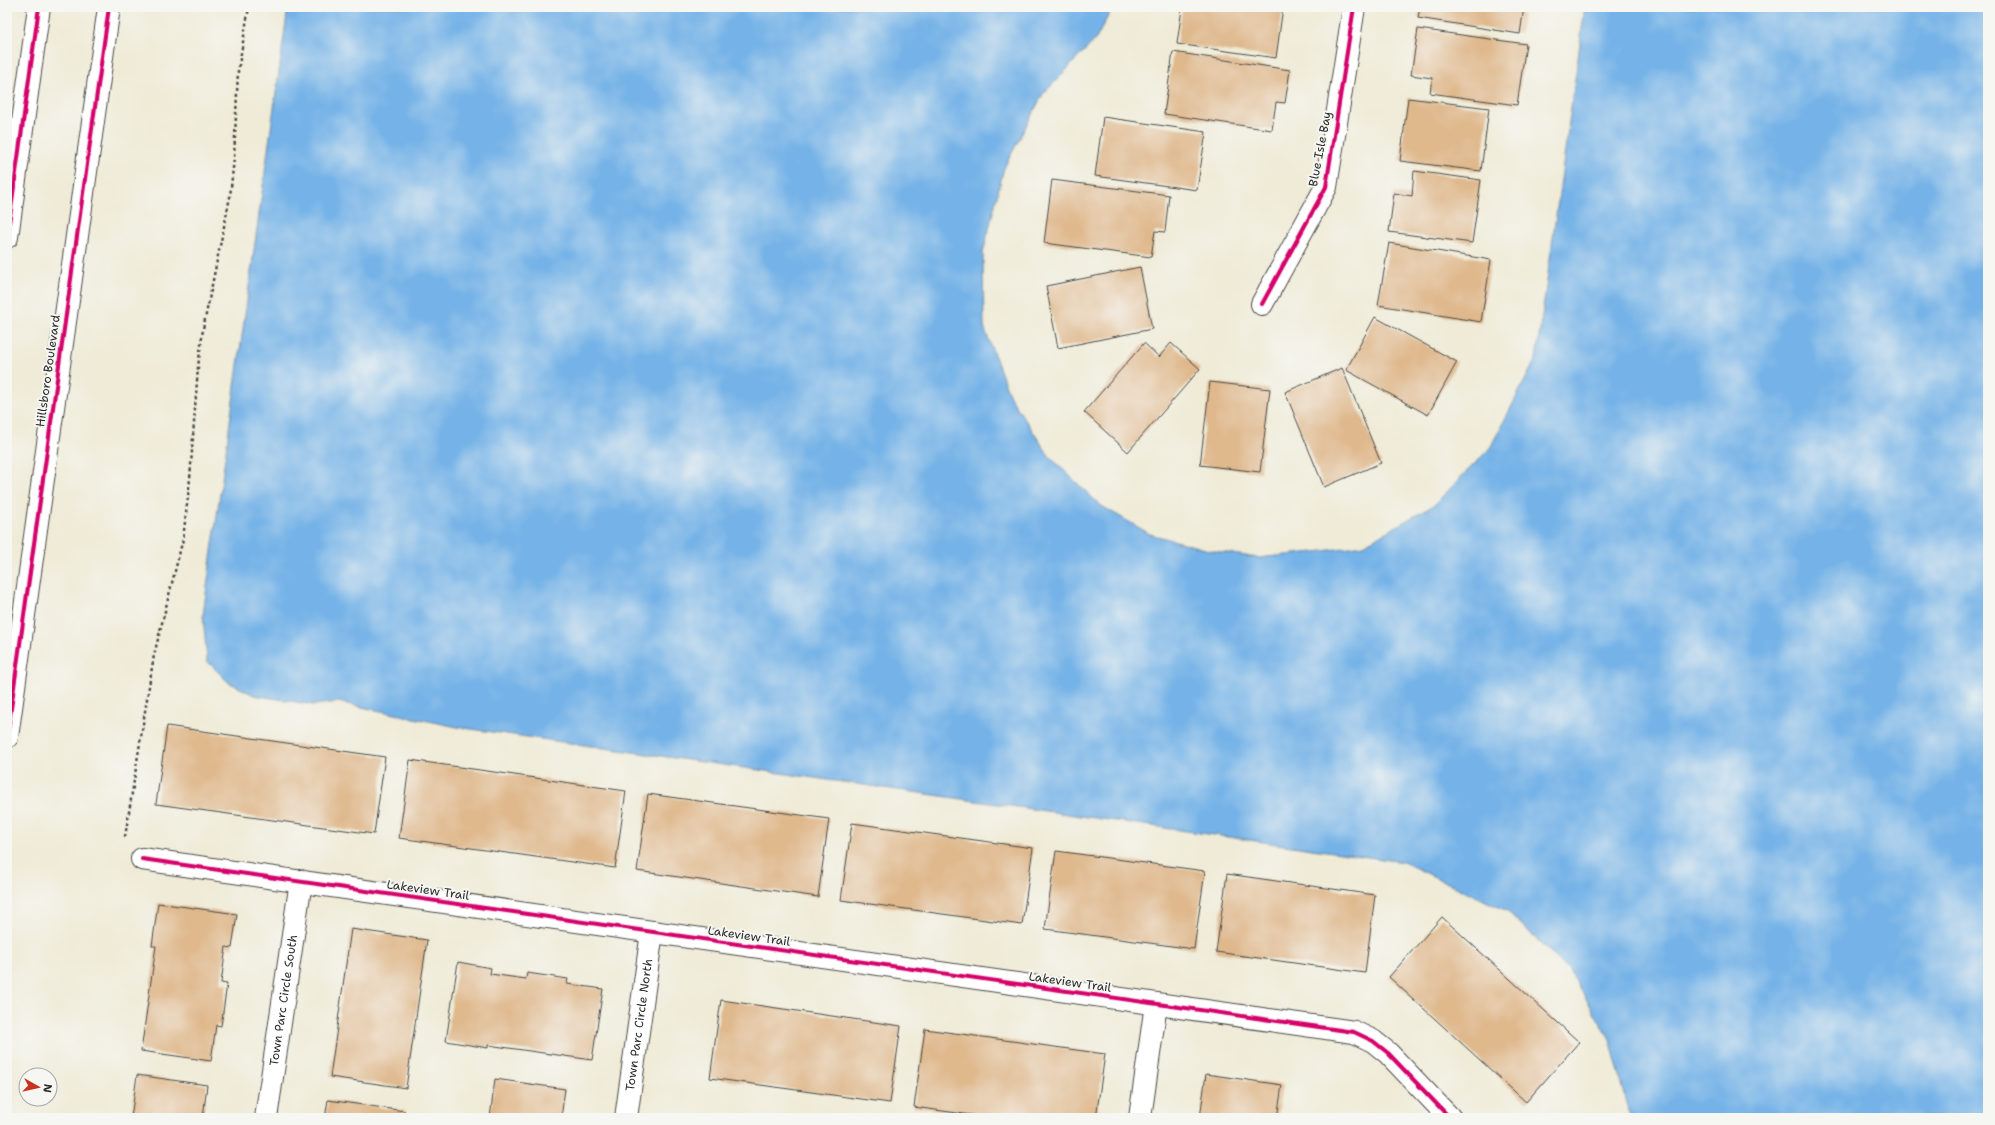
<svg xmlns="http://www.w3.org/2000/svg" width="1995" height="1125" font-family="'Shantell Sans',sans-serif">
<style>
.water{fill:#74b2e7;stroke:#506e89}
.building{fill:#dfb88c}
.lines{fill:none;stroke-linecap:round;stroke-linejoin:round}
.minor-casing{stroke:#484845;stroke-width:24}
.path{stroke:#484845;stroke-width:2.5;stroke-dasharray:3 3;stroke-linecap:butt}
.minor{stroke:#fff;stroke-width:22}
.cycleway-casing{stroke:#f6f6f2;stroke-width:6}
.cycleway{stroke:#d6006c;stroke-width:4}
.labels{text-anchor:middle;dominant-baseline:central;stroke-width:4;stroke-linejoin:round;paint-order:stroke}
.street-label{font-size:12px;fill:#2b2b2b;stroke:#f6f6f2}
</style>
<rect width="100%" height="100%" fill="#f6f6f2"/>
<filter id="ink" filterUnits="userSpaceOnUse"><feTurbulence type="fractalNoise" baseFrequency=".025" numOctaves="2"/><feDisplacementMap in="SourceGraphic" scale="8" xChannelSelector="R" yChannelSelector="G"/><feConvolveMatrix kernelMatrix="1 2 1 2 8 2 1 2 1" color-interpolation-filters="sRGB"/></filter>
<filter id="wash" filterUnits="userSpaceOnUse"><feTurbulence type="fractalNoise" baseFrequency=".012" numOctaves="4" result="noise"/><feDisplacementMap in="SourceGraphic" scale="16" xChannelSelector="R" yChannelSelector="G"/><feGaussianBlur stdDeviation="0.9" result="paint"/><feColorMatrix in="noise" values="0 0 0 0 0 0 0 0 0 0 0 0 0 0 0 0 0 1.4 0 .05"/><feComposite in="paint" operator="in"/></filter>
<g filter="url(#wash)">
<rect width="100%" height="100%" fill="#efebd7"/>
<!-- water -->
<path class="water" d="M 288,7 L 1113,7 L 1096,39 L 1043,94 L 1004,168 L 983,253 L 984,327 L 1010,397 L 1050,457 L 1100,505 L 1150,534 L 1209,550 L 1258,558 L 1323,551 L 1363,545 L 1434,505 L 1490,448 L 1536,359 L 1585,7 L 1988,7 L 1988,1118 L 1631,1118 L 1610,1039 L 1569,970 L 1507,911 L 1403,862 L 457,727 L 338,702 L 314,705 L 254,695 L 228,682 L 207,661 L 203,615 Z"/>
<g id="blocks">
<!-- building -->
<path class="building" d="M 1191,7 L 1283,7 L 1276,58 L 1177,44 L 1182,8 L 1190,9 Z
M 1420,7 L 1524,7 L 1520,34 L 1418,18 Z
M 1418,29 L 1526,44 L 1517,105 L 1430,93 L 1432,78 L 1411,75 Z
M 1173,52 L 1290,70 L 1285,103 L 1276,102 L 1272,130 L 1164,114 Z
M 1408,98 L 1489,108 L 1481,171 L 1400,161 Z
M 1103,117 L 1206,132 L 1197,190 L 1095,176 Z
M 1414,171 L 1481,180 L 1472,243 L 1389,232 L 1394,193 L 1412,196 Z
M 1052,180 L 1169,195 L 1165,232 L 1155,231 L 1151,257 L 1044,243 Z
M 1389,243 L 1491,260 L 1481,322 L 1378,305 Z
M 1140,267 L 1152,329 L 1058,348 L 1046,286 Z
M 1375,317 L 1457,362 L 1428,415 L 1346,370 Z
M 1144,343 L 1159,357 L 1171,343 L 1200,369 L 1128,452 L 1084,412 Z
M 1342,368 L 1381,463 L 1324,487 L 1285,392 Z
M 1210,382 L 1270,389 L 1260,472 L 1200,465 Z
M 167,726 L 385,757 L 374,834 L 156,804 Z
M 410,760 L 626,791 L 615,868 L 399,838 Z
M 648,794 L 829,819 L 818,897 L 637,871 Z
M 852,823 L 1033,848 L 1022,925 L 841,900 Z
M 1056,851 L 1205,871 L 1194,949 L 1045,929 Z
M 1227,874 L 1375,895 L 1365,973 L 1216,952 Z
M 158,903 L 237,914 L 232,948 L 226,947 L 221,983 L 227,984 L 221,1026 L 216,1025 L 211,1061 L 141,1051 L 156,946 L 152,946 Z
M 1442,917 L 1579,1042 L 1526,1102 L 1389,977 Z
M 351,929 L 427,940 L 406,1088 L 330,1077 Z
M 458,962 L 491,968 L 490,974 L 526,979 L 527,973 L 568,979 L 567,984 L 603,989 L 592,1060 L 488,1045 L 488,1048 L 446,1041 Z
M 721,1000 L 901,1026 L 890,1103 L 710,1078 Z
M 925,1029 L 1105,1054 L 1096,1118 L 993,1118 L 914,1107 Z
M 1206,1074 L 1282,1085 L 1277,1118 L 1200,1118 Z
M 137,1075 L 207,1085 L 203,1118 L 131,1118 Z
M 495,1079 L 565,1089 L 561,1118 L 490,1118 Z
M 328,1100 L 405,1111 L 404,1118 L 325,1118 Z"/>
</g>
</g>
<g filter="url(#ink)">
<use href="#blocks" fill-opacity="0" stroke="#484845" stroke-width="1"/>
<g class="lines">
<defs>
<g id="minor">
<path d="M 7,237 L 39,7"/>
<path d="M 1262,304 L 1326,187 L 1354,7"/>
<path d="M 7,737 L 109,7"/>
<path d="M 142,859 L 1354,1032 L 1373,1041 L 1388,1053 L 1450,1118"/>
<path id="s1" d="M 266,1118 L 301,881"/>
<path id="s2" d="M 626,1118 L 652,932"/>
<path d="M 1140,1118 L 1156,1004"/>
</g>
</defs>
<!-- minor casing -->
<use href="#minor" class="minor-casing"/>
<!-- path -->
<path class="path" d="M 125,837 L 154,655 L 183,539 L 190,479 L 198,367 L 203,329 L 230,197 L 234,158 L 238,71 L 249,7"/>
<!-- minor -->
<use href="#minor" class="minor"/>
<defs>
<path id="cycleway" d="M 7,237 L 39,7
M 1262,304 L 1326,187 L 1354,7
M 7,737 L 109,7
M 142,859 L 1354,1032 L 1373,1041 L 1388,1053 L 1450,1118"/>
</defs>
<!-- cycleway casing -->
<use href="#cycleway" class="cycleway-casing"/>
<!-- cycleway -->
<use href="#cycleway" class="cycleway"/>
</g>
</g>
<g class="labels">
<!-- street labels -->
<g class="street-label">
<text transform="translate(1320 149) rotate(-79)">Blue Isle Bay</text>
<text transform="translate(48 371) rotate(-82)">Hillsboro Boulevard</text>
<text transform="translate(428 890) rotate(8)">Lakeview Trail</text>
<text transform="translate(749 936) rotate(8)">Lakeview Trail</text>
<text transform="translate(1070 982) rotate(8)">Lakeview Trail</text>
<text stroke="none"><textPath href="#s1" startOffset="119">Town Parc Circle South</textPath></text>
<text stroke="none"><textPath href="#s2" startOffset="94">Town Parc Circle North</textPath></text>
</g>
</g>
<!-- margin -->
<rect width="1995" height="1125" fill="none" stroke="#f6f6f2" stroke-width="24"/>
<!-- north arrow -->
<g transform="translate(38 1087) rotate(98)"><circle r="19" fill="#f6f6f2" stroke="#a5a5a2"/>
<path d="M0-3L7 15L0 10L-7 15Z" fill="#c8321e"/>
<text y="-6" font-size="11" font-weight="bold" text-anchor="middle" fill="#2b2b2b">N</text>
</g>
</svg>
